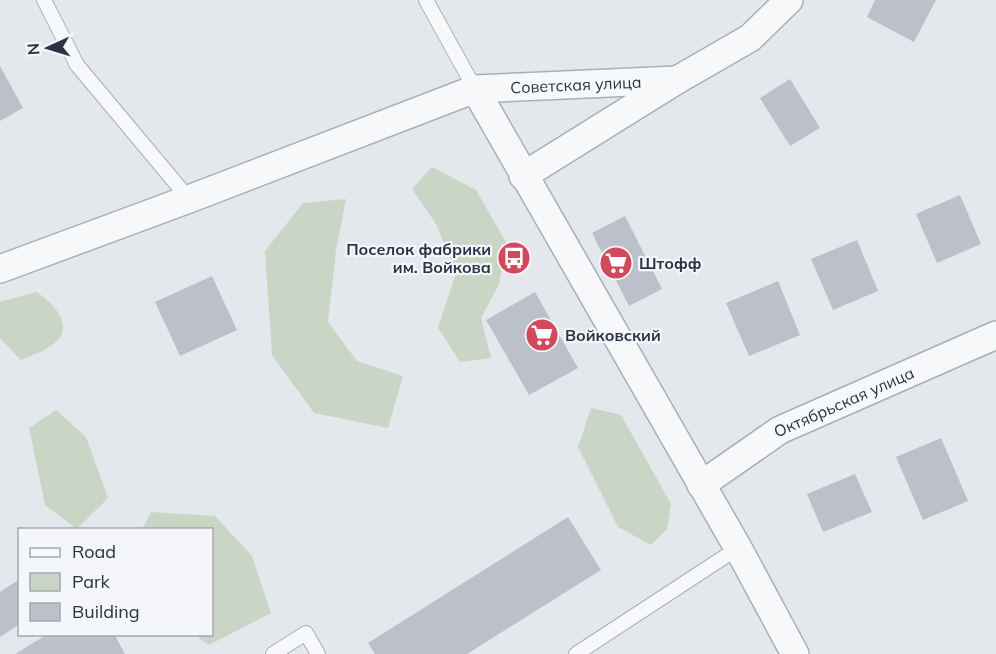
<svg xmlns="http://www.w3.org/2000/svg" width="996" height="654" font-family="Mulish,sans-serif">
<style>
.green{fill:#c9d6c5}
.building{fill:#bbc0ca}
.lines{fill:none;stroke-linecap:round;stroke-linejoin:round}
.service-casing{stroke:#a9aeb7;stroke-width:16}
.minor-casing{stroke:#a9aeb7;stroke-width:30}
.service{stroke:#f7f8fa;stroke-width:14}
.minor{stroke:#f7f8fa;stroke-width:27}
.labels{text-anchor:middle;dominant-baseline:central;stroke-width:4.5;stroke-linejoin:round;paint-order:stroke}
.street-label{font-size:16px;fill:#2b3445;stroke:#f4f6f9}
.poi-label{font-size:16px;font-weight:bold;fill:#2b3445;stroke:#f4f6f9;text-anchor:start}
</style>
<rect width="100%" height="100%" fill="#e4e7ec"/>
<!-- green -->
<path class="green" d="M 432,167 L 476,190 L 507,244 L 499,284 L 481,318 L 491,358 L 460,362 L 438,328 L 456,273 L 436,224 L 412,189 Z
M 346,199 L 336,250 L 328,322 L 357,361 L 403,376 L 388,428 L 314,413 L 272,355 L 265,251 L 303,203 Z
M 36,292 C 51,300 75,325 56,342 C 48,350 32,355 21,360 L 0,338 L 0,302 Z
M 591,408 L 621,415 L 671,504 L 667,529 L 651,545 L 618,527 L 578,447 Z
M 56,410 L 86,437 L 108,498 L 77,529 L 45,505 L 29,428 Z
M 151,512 L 215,516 L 252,556 L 271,613 L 209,645 L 195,635 L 212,634 L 212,530 L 142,529 Z"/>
<!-- building -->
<path class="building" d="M 875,0 L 936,0 L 914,42 L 867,17 Z
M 0,66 L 23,108 L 0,121 Z
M 790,79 L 820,128 L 790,146 L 760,98 Z
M 960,195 L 981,244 L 937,263 L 916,214 Z
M 625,216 L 662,289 L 629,306 L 592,233 Z
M 857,240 L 878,291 L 833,310 L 811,259 Z
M 212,276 L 237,330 L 180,356 L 155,302 Z
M 778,281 L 800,335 L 749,356 L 726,303 Z
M 535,292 L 578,368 L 529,395 L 486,320 Z
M 941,438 L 968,501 L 923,520 L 896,457 Z
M 855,474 L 872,512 L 823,532 L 807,494 Z
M 568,517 L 601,570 L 467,654 L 375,654 L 368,643 Z
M 20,579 L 20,624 L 0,637 L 0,592 Z
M 48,634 L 114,634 L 125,654 L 15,654 Z"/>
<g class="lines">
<defs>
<path id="service" d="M 44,0 L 77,65 L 189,199
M 426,0 L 475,89
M 273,654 L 306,633 L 318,654
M 576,654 L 738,548"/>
<g id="minor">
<path d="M 475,89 L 738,548 L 795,654"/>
<path d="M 523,176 L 677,80 L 750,38 L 789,0"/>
<path id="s1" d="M 0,269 L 189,199 L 475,89 L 677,80"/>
<path id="s2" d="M 701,485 L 780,430 L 996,335"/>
</g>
</defs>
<!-- service casing -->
<use href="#service" class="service-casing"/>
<!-- minor casing -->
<use href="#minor" class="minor-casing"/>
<!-- service -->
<use href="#service" class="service"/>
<!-- minor -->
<use href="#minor" class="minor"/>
</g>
<!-- icons -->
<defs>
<symbol id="bus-disc" viewBox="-11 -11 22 22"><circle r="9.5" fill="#d1495b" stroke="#f4f6f9"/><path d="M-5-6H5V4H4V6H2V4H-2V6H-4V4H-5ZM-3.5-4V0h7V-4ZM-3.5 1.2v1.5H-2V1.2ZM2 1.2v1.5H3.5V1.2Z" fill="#fff"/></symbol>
<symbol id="supermarket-disc" viewBox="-11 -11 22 22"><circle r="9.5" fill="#d1495b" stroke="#f4f6f9"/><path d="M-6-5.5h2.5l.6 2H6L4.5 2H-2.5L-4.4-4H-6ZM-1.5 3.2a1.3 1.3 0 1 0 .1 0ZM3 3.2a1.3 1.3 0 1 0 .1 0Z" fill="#fff"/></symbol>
</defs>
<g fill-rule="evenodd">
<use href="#bus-disc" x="495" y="239" width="38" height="38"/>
<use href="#supermarket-disc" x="597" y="244" width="38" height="38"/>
<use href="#supermarket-disc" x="523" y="316" width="38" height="38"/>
</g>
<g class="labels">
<!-- street labels -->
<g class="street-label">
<text stroke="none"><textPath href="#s1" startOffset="609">Советская улица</textPath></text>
<text stroke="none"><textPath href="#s2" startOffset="166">Октябрьская улица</textPath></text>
</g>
<!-- poi labels -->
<g class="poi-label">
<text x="491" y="249" text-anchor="end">Поселок фабрики<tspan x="491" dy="18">им. Войкова</tspan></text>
<text x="639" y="263">Штофф</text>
<text x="565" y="335">Войковский</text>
</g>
</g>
<!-- legend -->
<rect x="18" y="528" width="195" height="108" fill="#f4f6f9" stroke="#a4a8b1" stroke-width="1.5"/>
<rect x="30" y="548" width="30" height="9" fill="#f7f8fa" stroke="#a4a8b1" stroke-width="1.5"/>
<text x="72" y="558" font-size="18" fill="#2b3445">Road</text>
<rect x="30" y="573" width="30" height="18" fill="#c9d6c5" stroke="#a4a8b1" stroke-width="1.5"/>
<text x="72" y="588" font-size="18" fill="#2b3445">Park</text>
<rect x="30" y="603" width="30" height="18" fill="#bbc0ca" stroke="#a4a8b1" stroke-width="1.5"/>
<text x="72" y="618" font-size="18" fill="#2b3445">Building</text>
<!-- north arrow -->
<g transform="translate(48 48) rotate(266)" stroke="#f4f6f9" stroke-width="4.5" paint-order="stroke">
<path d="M0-4.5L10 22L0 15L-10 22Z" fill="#2b3445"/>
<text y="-9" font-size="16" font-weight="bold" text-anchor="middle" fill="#2b3445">N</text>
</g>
</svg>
